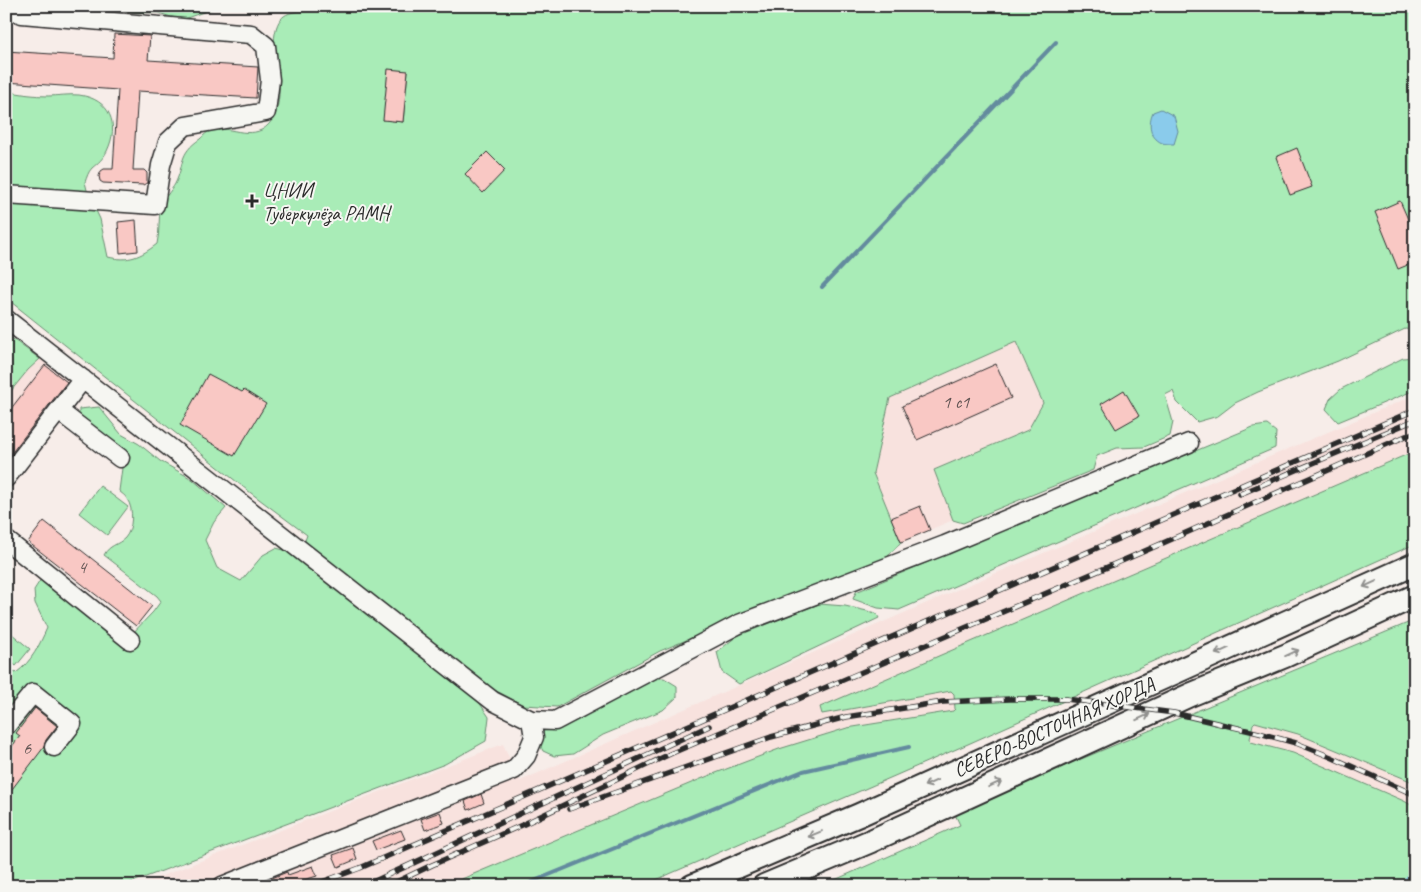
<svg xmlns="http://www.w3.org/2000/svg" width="1421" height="892" font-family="Caveat,sans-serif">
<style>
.built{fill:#f8e2de}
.green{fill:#a9ecb7;stroke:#6a8c71;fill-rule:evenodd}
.water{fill:#8acbeb;stroke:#648b9e}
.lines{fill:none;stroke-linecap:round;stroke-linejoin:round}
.stream{stroke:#648b9e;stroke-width:4}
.river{stroke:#8acbeb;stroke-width:22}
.building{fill:#f9c8c4;stroke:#2b2b2b}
.minor-casing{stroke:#2b2b2b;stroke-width:21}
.major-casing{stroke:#2b2b2b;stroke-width:26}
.minor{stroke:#f6f6f2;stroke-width:18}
.major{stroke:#f6f6f2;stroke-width:22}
.rail-casing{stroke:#2b2b2b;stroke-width:5.5}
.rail{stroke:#f6f6f2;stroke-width:4;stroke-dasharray:11;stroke-linecap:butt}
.oneway{stroke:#90908e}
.poi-dot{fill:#2b2b2b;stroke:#f6f6f2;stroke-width:2}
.labels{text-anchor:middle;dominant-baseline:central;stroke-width:4;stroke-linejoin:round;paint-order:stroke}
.number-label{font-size:18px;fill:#5e5251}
.poi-label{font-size:20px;fill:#2b2b2b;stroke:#f6f6f2;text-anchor:start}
.street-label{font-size:20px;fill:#2b2b2b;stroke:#f6f6f2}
</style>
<rect width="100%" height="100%" fill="#f7ede9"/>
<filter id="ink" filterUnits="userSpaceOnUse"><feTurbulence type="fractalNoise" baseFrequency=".02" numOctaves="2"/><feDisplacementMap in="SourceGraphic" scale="10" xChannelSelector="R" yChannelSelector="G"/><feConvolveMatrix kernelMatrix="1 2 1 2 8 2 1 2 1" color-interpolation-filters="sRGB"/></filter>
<g filter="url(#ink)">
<!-- built -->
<path class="built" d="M 6,333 L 74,384 L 6,471 Z
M 1017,342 L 1043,403 L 1028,430 L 934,470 L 953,520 L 901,542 L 873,473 L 890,398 Z
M 1415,395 L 1415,451 L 820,708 L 822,714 L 951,691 L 954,694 L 955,709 L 953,711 L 847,728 L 486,886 L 136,886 L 503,744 L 520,781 L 952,592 Z
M 1255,722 L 1298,734 L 1415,783 L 1415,807 L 1404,801 L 1293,753 L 1251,742 L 1250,739 Z"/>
<!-- green -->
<path class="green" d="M 111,6 L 220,6 L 184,19 L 171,17 L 159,13 L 134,12 L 121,10 Z
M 311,6 L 1415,6 L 1415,330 L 1405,329 L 1338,361 L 1258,392 L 1235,403 L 1218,416 L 1197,422 L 1177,402 L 1173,391 L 1165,395 L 1173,422 L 1170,436 L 1144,447 L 1117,448 L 1097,456 L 1093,470 L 963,523 L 953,520 L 934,470 L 1028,430 L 1043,403 L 1016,342 L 890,398 L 873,473 L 901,542 L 887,557 L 660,651 L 557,707 L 523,705 L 489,687 L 477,699 L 489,717 L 486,741 L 445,764 L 122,886 L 6,886 L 6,669 L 16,673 C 32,661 39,646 47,628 L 35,603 L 34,590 L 41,579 L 128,638 L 153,612 L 161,601 L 157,596 L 104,555 C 109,545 118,545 125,538 C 133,529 134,509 127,499 C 126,496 121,493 119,491 L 124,453 L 79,416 L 79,409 L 99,407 L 121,434 L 139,444 L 160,461 L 192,479 L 226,508 L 214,522 L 205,540 L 217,568 L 241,581 L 263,555 L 276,548 L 300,554 L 307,535 L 247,490 L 6,298 L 6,91 C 20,94 34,96 48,96 C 58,96 68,94 79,95 C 110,99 120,124 107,151 C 103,159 98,163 92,168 C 88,172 87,177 85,182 L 88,194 L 100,219 L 108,257 C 129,262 140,257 157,244 C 160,232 158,219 161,207 C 163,199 171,191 175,184 C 185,164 178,154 200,139 C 203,136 208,131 212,130 C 229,124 256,145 272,120 C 279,110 280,91 279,79 C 279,71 276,64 274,57 C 273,52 274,47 274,42 C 276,18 283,11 307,11 ZM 408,71 L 403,122 L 384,120 L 383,120 Z
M 6,334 L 40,359 L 28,370 L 6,397 Z
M 1415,357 L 1415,390 L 1338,422 L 1326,409 L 1330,399 L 1341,389 L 1403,358 Z
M 1267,425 L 1276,432 L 1275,448 L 899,610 L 878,608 L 853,599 L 856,592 L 1253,427 Z
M 1415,451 L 1415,544 L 968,744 L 642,886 L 445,886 L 708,776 L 779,749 L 847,728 L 953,711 L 955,709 L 954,694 L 951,691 L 822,714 L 820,707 Z
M 100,486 L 128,507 L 107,535 L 79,513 Z
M 819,604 L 845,606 L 876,613 L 879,618 L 739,684 L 722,672 L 717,652 L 737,636 Z
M 1415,620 L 1415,783 L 1298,734 L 1255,722 L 1253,724 L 1250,739 L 1251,742 L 1293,753 L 1404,801 L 1415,807 L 1415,886 L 821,886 L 960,825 L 954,812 Z
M 11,633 L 30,649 L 16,666 L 6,658 L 6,639 Z
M 664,678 L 677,686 L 677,697 L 663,710 L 603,735 L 573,754 L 554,756 L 543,751 L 538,741 L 543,728 L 588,714 L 649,679 Z"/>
<!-- water -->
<path class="water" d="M 1161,109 L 1174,116 L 1178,131 L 1174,144 C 1171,144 1165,144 1162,143 C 1149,137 1148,123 1153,112 Z"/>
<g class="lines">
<!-- stream -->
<path class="stream" d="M 822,287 L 1056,42
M 522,886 L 803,771 L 909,747"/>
<!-- river -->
<path class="river" d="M 1412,886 L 1415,883"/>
</g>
<!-- building -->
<path class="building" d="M 114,34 L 150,36 L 148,60 L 258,67 L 256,98 L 138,91 L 133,170 L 144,170 L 147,173 L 147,183 L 143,185 L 103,183 L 100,181 L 99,176 L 101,171 L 104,169 L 113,169 L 118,90 L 6,82 L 6,51 L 113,58 Z
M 388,69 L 408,71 L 403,122 L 383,120 Z
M 1297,148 L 1312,187 L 1290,195 L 1276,157 Z
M 487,152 L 505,170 L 483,193 L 465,174 Z
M 1400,201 L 1415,235 L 1415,262 L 1398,269 L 1375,212 Z
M 136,220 L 138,251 L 120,253 L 118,222 Z
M 996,364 L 1011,398 L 917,440 L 902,406 Z
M 45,365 L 67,382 L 6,460 L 6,415 Z
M 208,374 L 242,392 L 244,390 L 266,404 L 234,456 L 180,425 Z
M 1124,390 L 1139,416 L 1116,429 L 1101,404 Z
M 920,506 L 930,530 L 901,542 L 891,518 Z
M 44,521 L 152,606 L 136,626 L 28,542 Z
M 35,708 L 57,726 L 46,740 L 44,747 L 6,797 L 6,754 L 20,736 L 16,733 Z
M 481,794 L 484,803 L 468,810 L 465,801 Z
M 440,812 L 444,823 L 425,830 L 421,819 Z
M 401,830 L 405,839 L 376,850 L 372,841 Z
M 353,848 L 357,859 L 338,867 L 333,855 Z
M 313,866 L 317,876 L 291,884 L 292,886 L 252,886 L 287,872 L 288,875 Z"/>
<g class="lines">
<defs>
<path id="minor" d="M 6,195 L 155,205 L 161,165 L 168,142 L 185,126 L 266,112 L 270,80 L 266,46 L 251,34 L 22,14 L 9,9
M 6,319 L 493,701 L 531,720 L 555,721 L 739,624 L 945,545 L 1189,443
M 59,411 L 120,458
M 6,478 L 83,379
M 6,540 L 130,640
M 6,726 L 33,693 L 72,724 L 54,747
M 222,886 L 514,770 L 526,756 L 534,737 L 531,720"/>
<path id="major" d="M 692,886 L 859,815 L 1415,564
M 764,886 L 871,841 L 1190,695 L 1285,656 L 1415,596"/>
</defs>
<!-- minor casing -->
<use href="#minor" class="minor-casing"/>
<!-- major casing -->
<use href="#major" class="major-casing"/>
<!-- minor -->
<use href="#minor" class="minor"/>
<!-- major -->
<use href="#major" class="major"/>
<defs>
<path id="rail" d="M 1240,494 L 1415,420
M 569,809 L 771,737 L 846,717 L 943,702 L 1010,699 L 1066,699 L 1174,713 L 1259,733 L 1296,743 L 1331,757 L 1415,795
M 311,886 L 360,868 L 1415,410
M 364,886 L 709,726
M 388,886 L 432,865 L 522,825 L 672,753 L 1138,554 L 1415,432"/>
</defs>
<!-- rail casing -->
<use href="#rail" class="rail-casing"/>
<!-- rail -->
<use href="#rail" class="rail"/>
</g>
<!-- one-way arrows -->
<defs><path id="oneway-shaft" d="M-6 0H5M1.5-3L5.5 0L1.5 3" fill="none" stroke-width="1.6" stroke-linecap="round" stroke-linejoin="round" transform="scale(1.25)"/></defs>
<g class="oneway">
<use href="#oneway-shaft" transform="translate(1370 584) rotate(156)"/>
<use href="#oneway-shaft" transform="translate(1222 651) rotate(156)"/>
<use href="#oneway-shaft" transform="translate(1292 653) rotate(-24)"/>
<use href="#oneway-shaft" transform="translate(1143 717) rotate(-25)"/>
<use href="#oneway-shaft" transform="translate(931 783) rotate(156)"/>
<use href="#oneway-shaft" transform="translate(995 784) rotate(-25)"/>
<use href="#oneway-shaft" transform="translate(815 834) rotate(157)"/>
</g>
</g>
<!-- markers -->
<path class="poi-dot" d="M249.5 193.5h5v5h5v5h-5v5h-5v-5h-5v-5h5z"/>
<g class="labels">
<!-- number labels -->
<g class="number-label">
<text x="956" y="402">1 с1</text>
<text x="82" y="567">4</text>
<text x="27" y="748">6</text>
</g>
<!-- poi labels -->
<g class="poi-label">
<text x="263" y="190">ЦНИИ<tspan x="263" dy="23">Туберкулёза РАМН</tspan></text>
</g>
<!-- street labels -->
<g class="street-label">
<text transform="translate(1054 727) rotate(-24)">СЕВЕРО-ВОСТОЧНАЯ ХОРДА</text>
</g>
</g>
<!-- margin -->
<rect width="1421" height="892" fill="none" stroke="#f6f6f2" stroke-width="25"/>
<rect x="12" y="12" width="1396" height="867" fill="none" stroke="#2b2b2b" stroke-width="2" filter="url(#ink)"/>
</svg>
